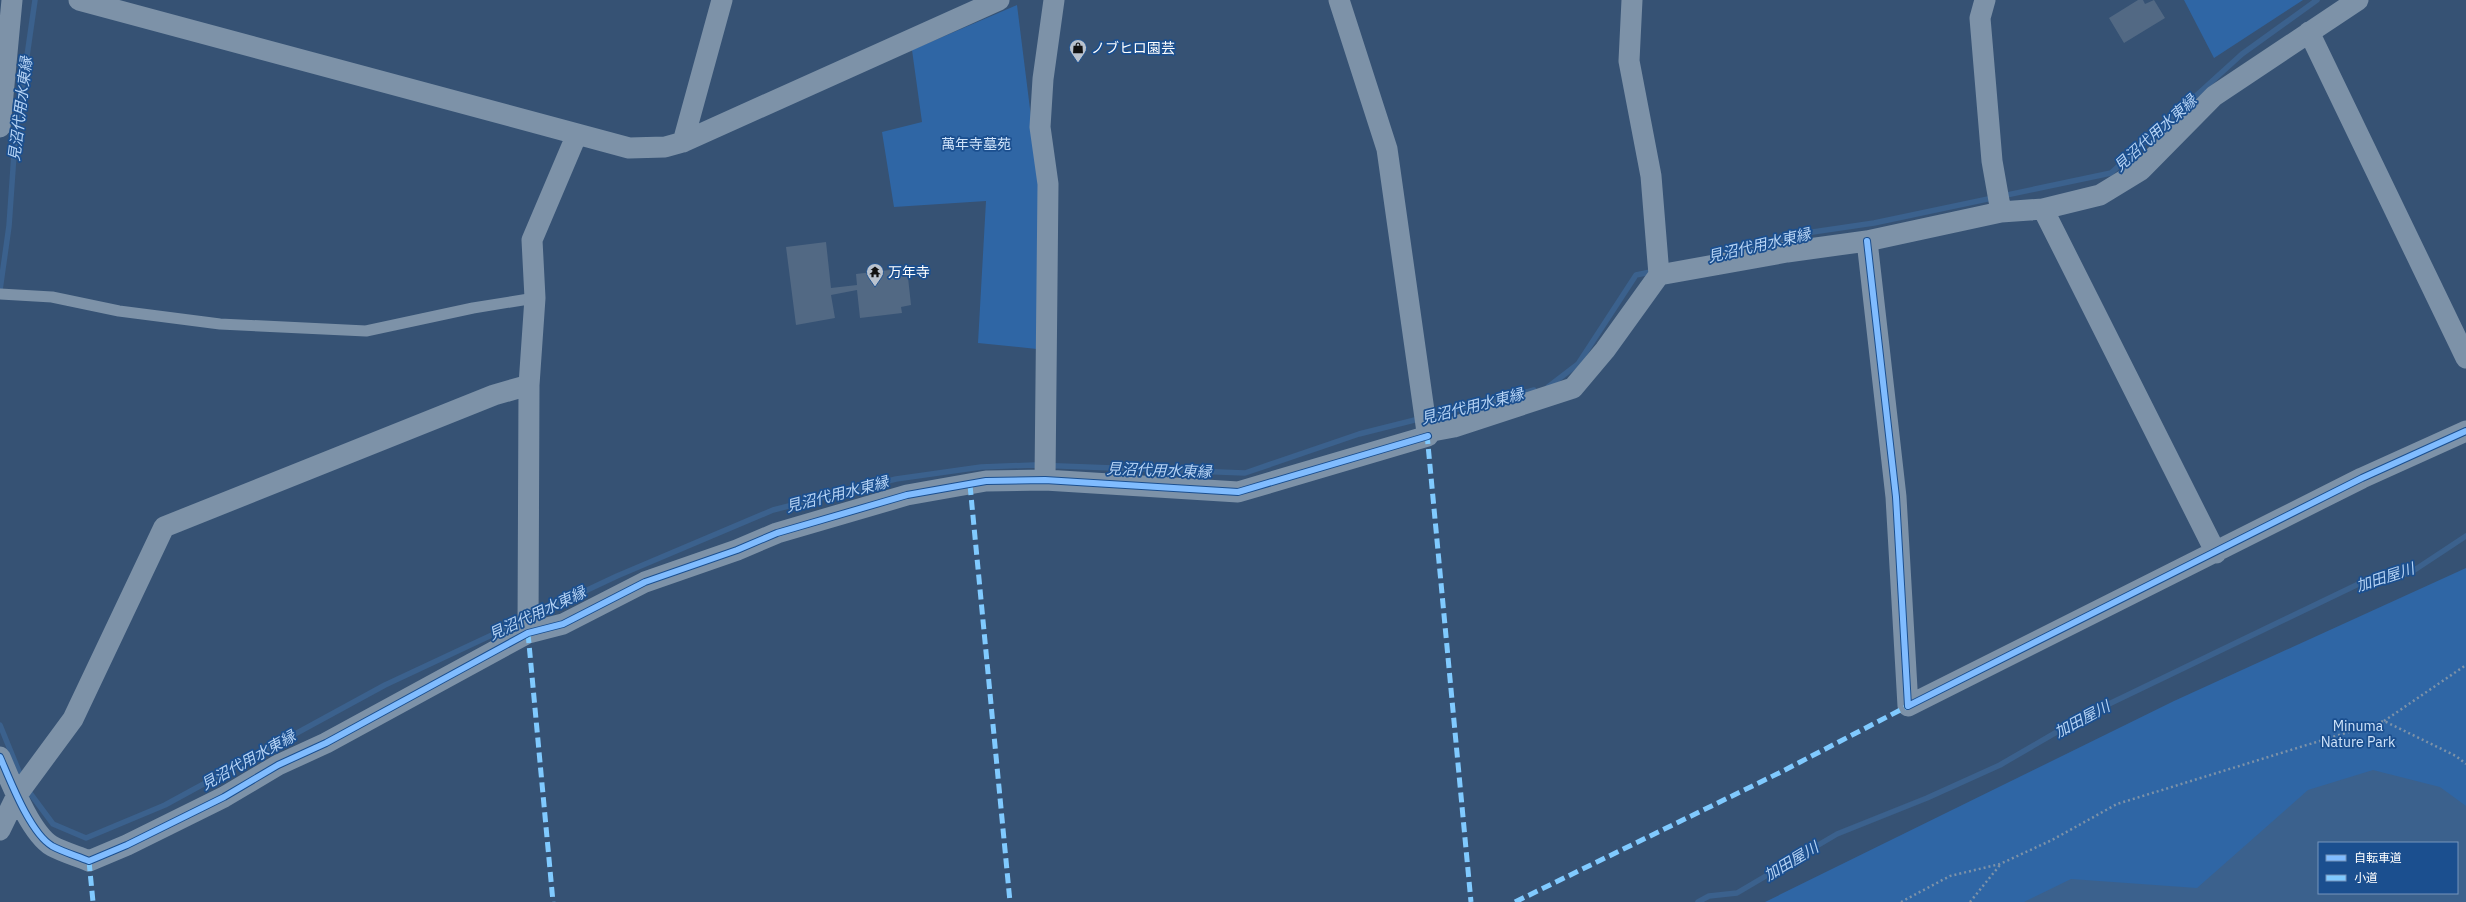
<svg xmlns="http://www.w3.org/2000/svg" width="2466" height="902" font-family="'IBM Plex Sans','Noto Sans JP',sans-serif">
<style>
.green{fill:#2f66a5;fill-rule:evenodd}
.water{fill:#3b618d;fill-rule:evenodd}
.lines{fill:none;stroke-linecap:round;stroke-linejoin:round}
.stream{stroke:#3b618d;stroke-width:5.5}
.building{fill:#526984}
.path{stroke:#7d92a8;stroke-width:2.5;stroke-dasharray:2 3;stroke-linecap:butt}
.lane{stroke:#7d92a8;stroke-width:11}
.street{stroke:#7d92a8;stroke-width:21}
.quiet{stroke:#80caff;stroke-width:5;stroke-dasharray:10 5;stroke-linecap:butt}
.cycleway-casing{stroke:#1b4f8f;stroke-width:8}
.cycleway{stroke:#80bcff;stroke-width:6}
.labels{text-anchor:middle;dominant-baseline:central;stroke-width:3.5;stroke-linejoin:round;paint-order:stroke}
.poi-label{font-size:14px;fill:#fff;stroke:#1b4f8f;text-anchor:start}
.park-label{font-size:14px;fill:#cfe3fa;stroke:#1b4f8f}
.water-label{font-size:15px;font-style:italic;fill:#b5d3f5;stroke:#1b4f8f}
</style>
<rect width="100%" height="100%" fill="#365274"/>
<!-- green -->
<path class="green" d="M 2184,0 L 2303,0 L 2214,58 Z
M 1017,5 L 1041,197 L 1037,349 L 978,343 L 986,201 L 894,207 L 882,132 L 922,122 L 912,50 Z
M 2466,568 L 2466,902 L 1765,902 L 2174,701 ZM 2319,843 L 2457,843 L 2457,893 L 2319,893 Z"/>
<!-- water -->
<path class="water" d="M 2373,770 L 2440,787 L 2466,806 L 2466,902 L 2024,902 L 2071,879 L 2197,888 L 2308,790 ZM 2319,843 L 2457,843 L 2457,893 L 2319,893 Z"/>
<g class="lines">
<!-- stream -->
<path class="stream" d="M 1735,251 L 1799,234 L 1874,223 L 2111,173 L 2242,54 L 2317,0
M 0,290 L 9,226 L 15,140 L 35,0
M 1548,387 L 1578,364 L 1636,275 L 1655,271
M 532,616 L 617,576 L 773,510 L 896,479 L 981,467 L 1034,465 L 1245,473 L 1359,434 L 1534,390
M 0,725 L 22,779
M 27,789 L 53,824 L 86,838 L 165,805 L 385,685 L 524,620
M 1698,902 L 1709,896 L 1737,893 L 1837,834 L 1927,798 L 2000,765 L 2086,715 L 2371,578 L 2392,579 L 2413,571 L 2466,536"/>
</g>
<!-- building -->
<path class="building" d="M 2138,0 L 2143,0 L 2145,4 L 2154,0 L 2165,18 L 2124,43 L 2109,18 Z
M 826,242 L 831,288 L 857,285 L 856,274 L 907,268 L 911,305 L 901,307 L 902,313 L 860,318 L 857,290 L 831,295 L 835,318 L 796,325 L 786,247 Z"/>
<g class="lines">
<!-- path -->
<path class="path" d="M 2384,721 L 2466,665
M 1901,902 L 1950,876 L 2000,864 L 2052,840 L 2117,804 L 2384,721 L 2456,756 L 2466,764
M 1970,902 L 2000,865"/>
<!-- lane -->
<path class="lane" d="M 0,294 L 52,297 L 119,311 L 220,324 L 366,331 L 473,308 L 535,298"/>
<!-- street -->
<path class="street" d="M 79,0 L 629,148 L 665,147 L 683,142 L 999,0
M 1339,0 L 1387,149 L 1427,432 L 1454,427 L 1573,388 L 1605,350 L 1659,275 L 1651,176 L 1629,61 L 1632,0
M 1985,0 L 1980,18 L 1992,161 L 2001,212
M 2309,32 L 2466,358
M 0,127 L 12,0
M 683,142 L 722,0
M 2043,209 L 2216,553
M 1867,241 L 1896,497 L 1908,706 L 2362,478 L 2466,431
M 1659,275 L 1787,252 L 1867,241 L 2001,212 L 2043,209 L 2100,195 L 2141,170 L 2214,96 L 2358,0
M 1045,480 L 1048,184 L 1040,127 L 1043,79 L 1054,0
M 528,633 L 529,385 L 535,298 L 532,240 L 577,134
M 0,757 C 10,780 30,833 52,846 C 63,852 77,856 89,861 L 127,845 L 224,797 L 278,765 L 326,743 L 528,633 L 563,624 L 645,582 L 737,550 L 777,533 L 907,495 L 986,481 L 1045,480 L 1238,492 L 1428,436
M 0,830 L 17,795 L 73,719 L 164,527 L 494,395 L 529,385"/>
<!-- quiet -->
<path class="quiet" d="M 1427,434 L 1471,902
M 970,485 L 1010,902
M 528,633 L 553,902
M 89,861 L 93,902
M 1515,902 L 1779,773 L 1908,706"/>
<defs>
<path id="cycleway" d="M 1867,241 L 1896,497 L 1908,706 L 2362,478 L 2466,431
M 0,757 C 10,780 30,833 52,846 C 63,852 77,856 89,861 L 127,845 L 224,797 L 278,765 L 326,743 L 528,633 L 563,624 L 645,582 L 737,550 L 777,533 L 907,495 L 986,481 L 1045,480 L 1238,492 L 1428,436"/>
</defs>
<!-- cycleway casing -->
<use href="#cycleway" class="cycleway-casing"/>
<!-- cycleway -->
<use href="#cycleway" class="cycleway"/>
</g>
<!-- icons -->
<defs>
<symbol id="shop-pin" viewBox="-11 -11 22 30"><path d="M0 17L-7.5 6A9.5 9.5 0 1 1 7.5 6Z" fill="#b9c2ce" stroke="#1b4f8f"/><path d="M-5-2.5h2.3a2.7 3.5 0 0 1 5.4 0H5L5.5 6h-11ZM-1.5-2.5h3a1.5 2.3 0 0 0-3 0Z" fill="#111"/></symbol>
<symbol id="temple-pin" viewBox="-11 -11 22 30"><path d="M0 17L-7.5 6A9.5 9.5 0 1 1 7.5 6Z" fill="#b9c2ce" stroke="#1b4f8f"/><path d="M0-6L5-2H3V0L6.5 2.5H4V6H1.5V3h-3V6H-4V2.5H-6.5L-3 0V-2H-5Z" fill="#111"/></symbol>
</defs>
<g fill-rule="evenodd">
<use href="#shop-pin" x="1068" y="38" width="20" height="27"/>
<use href="#temple-pin" x="865" y="262" width="20" height="27"/>
</g>
<g class="labels">
<!-- poi labels -->
<g class="poi-label">
<text x="1091" y="48">ノブヒロ園芸</text>
<text x="888" y="272">万年寺</text>
</g>
<!-- park labels -->
<g class="park-label">
<text x="976" y="144">萬年寺墓苑</text>
<text x="2358" y="726">Minuma<tspan x="2358" dy="16">Nature Park</tspan></text>
</g>
<!-- water labels -->
<g class="water-label">
<text transform="translate(20 109) rotate(-83)">見沼代用水東縁</text>
<text transform="translate(2155 133) rotate(-42)">見沼代用水東縁</text>
<text transform="translate(1759 245) rotate(-13)">見沼代用水東縁</text>
<text transform="translate(1472 406) rotate(-14)">見沼代用水東縁</text>
<text transform="translate(1159 470) rotate(2)">見沼代用水東縁</text>
<text transform="translate(837 494) rotate(-14)">見沼代用水東縁</text>
<text transform="translate(2385 577) rotate(-18)">加田屋川</text>
<text transform="translate(537 613) rotate(-25)">見沼代用水東縁</text>
<text transform="translate(2082 719) rotate(-28)">加田屋川</text>
<text transform="translate(248 760) rotate(-29)">見沼代用水東縁</text>
<text transform="translate(1791 861) rotate(-31)">加田屋川</text>
</g>
</g>
<!-- legend -->
<rect x="2318" y="842" width="140" height="52" fill="#1b4f8f" stroke="#7695bc"/>
<rect x="2326" y="855" width="20" height="6" fill="#80bcff" stroke="#7695bc"/>
<text x="2354" y="862" font-size="12" fill="#ffffff">自転車道</text>
<rect x="2326" y="875" width="20" height="6" fill="#80caff" stroke="#7695bc"/>
<text x="2354" y="882" font-size="12" fill="#ffffff">小道</text>
</svg>
